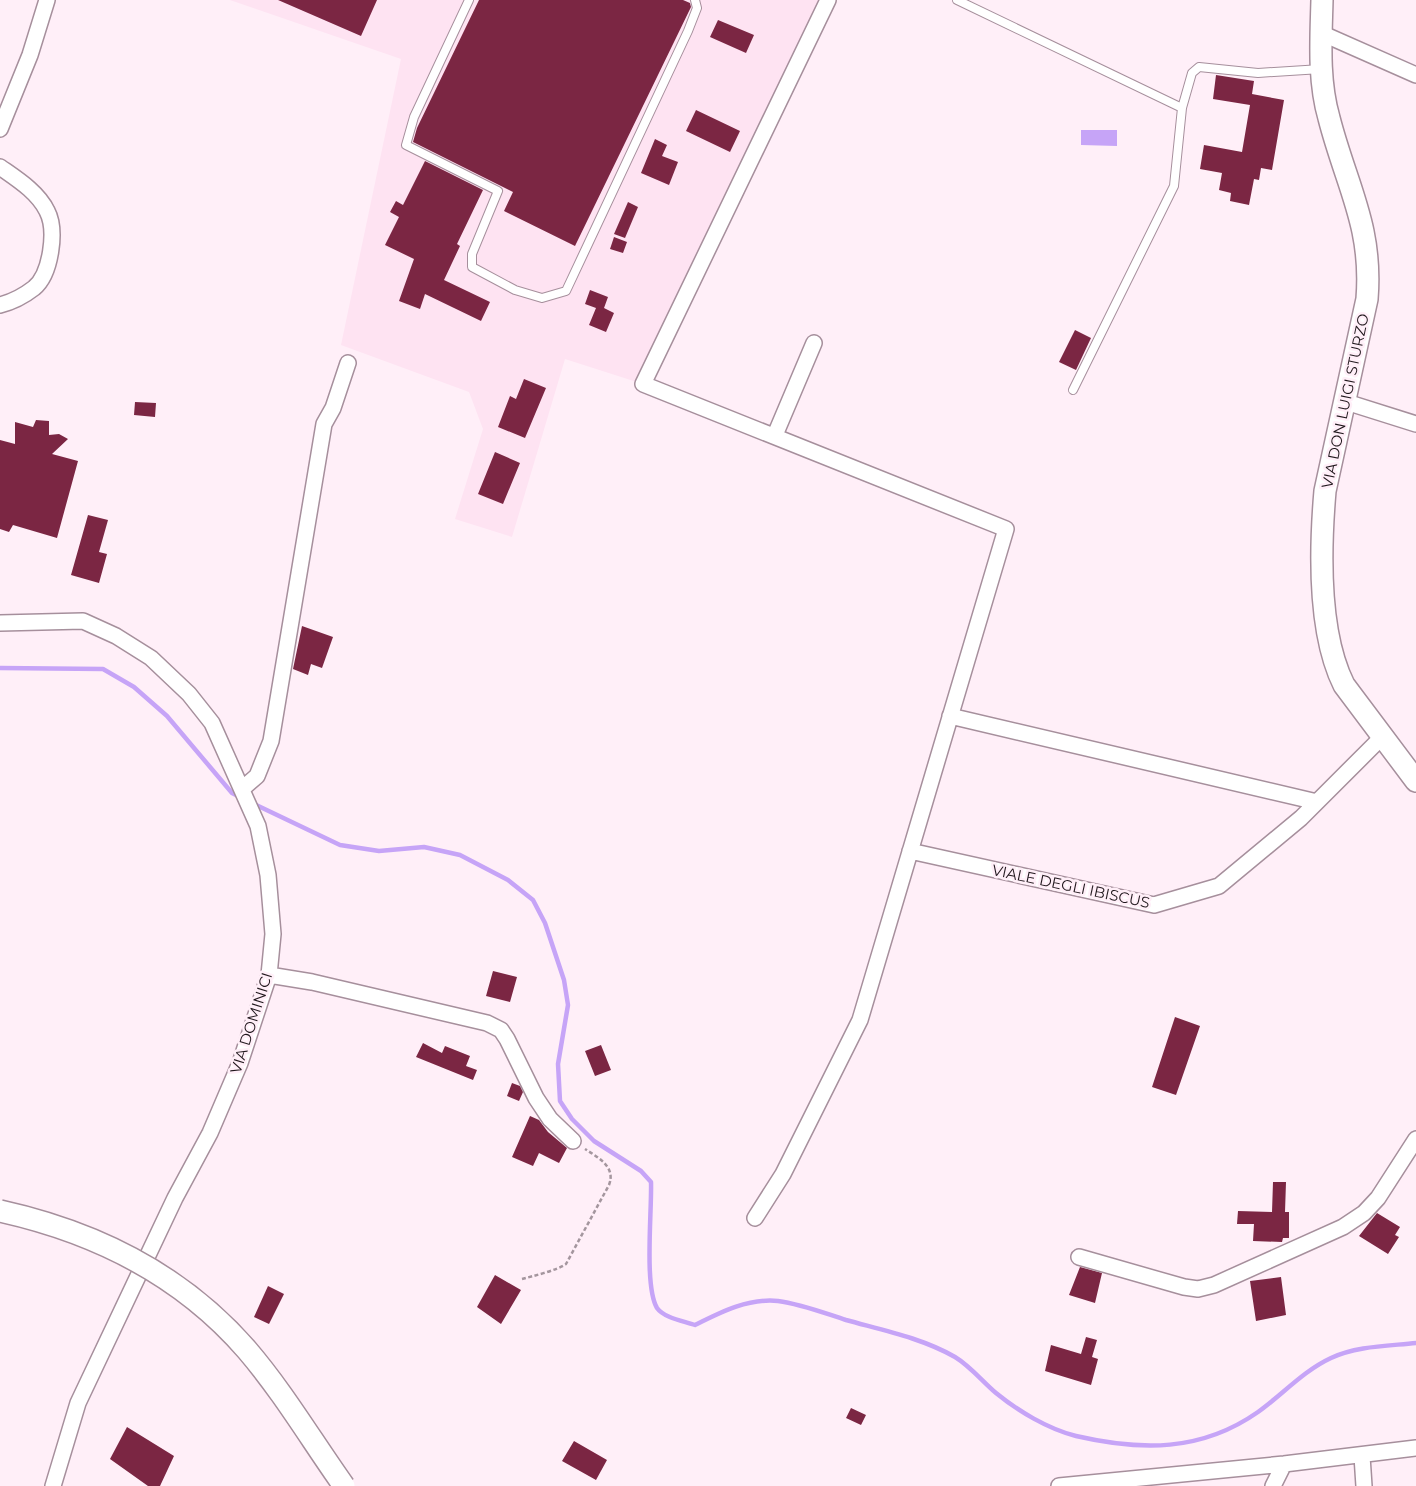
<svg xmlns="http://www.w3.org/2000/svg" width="1416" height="1486" font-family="Montserrat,sans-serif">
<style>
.built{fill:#fee3f2}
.water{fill:#c6a4f7}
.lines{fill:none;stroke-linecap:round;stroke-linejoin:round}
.stream{stroke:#c6a4f7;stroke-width:4.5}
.building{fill:#7b2643}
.lane-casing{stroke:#a68f9c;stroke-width:10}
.street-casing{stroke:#a68f9c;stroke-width:18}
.secondary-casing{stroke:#a68f9c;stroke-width:24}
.path{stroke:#a4969e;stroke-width:2.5;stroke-dasharray:4 2.5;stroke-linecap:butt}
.lane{stroke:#fff;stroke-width:8}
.street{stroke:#fff;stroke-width:15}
.secondary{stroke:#fff;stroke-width:21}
.secondary-bridge-casing{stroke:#a68f9c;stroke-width:24;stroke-linecap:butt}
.secondary-bridge{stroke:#fff;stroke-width:21}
.labels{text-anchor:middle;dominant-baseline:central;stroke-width:5;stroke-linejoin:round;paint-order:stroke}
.street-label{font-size:15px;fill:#1f161b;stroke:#ffeff8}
</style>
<rect width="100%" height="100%" fill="#ffeff8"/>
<!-- built -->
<path class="built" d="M 230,0 L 826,0 L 643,384 L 565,359 L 512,537 L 455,519 L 483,429 L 469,392 L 341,345 L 401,59 Z"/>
<!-- water -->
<path class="water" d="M 1081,130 L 1117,130 L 1117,146 L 1081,145 Z"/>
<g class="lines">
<!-- stream -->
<path class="stream" d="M 0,668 L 103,669 L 134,687 L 167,716 L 232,793 L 240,797
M 252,803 L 340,845 L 379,851 L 424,847 L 460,855 L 508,880 L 533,900 L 545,923 L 564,980 L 568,1005 L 558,1064 L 560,1101 L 572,1119 L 594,1141 L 641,1171 L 651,1182 C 652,1211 644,1286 657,1308 C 664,1318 684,1321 695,1325 C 721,1312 748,1298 778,1301 C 801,1304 824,1313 846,1320 C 882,1330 922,1338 955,1357 C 970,1366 983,1382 996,1393 C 1018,1411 1048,1429 1076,1436 C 1141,1451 1201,1452 1258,1412 C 1282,1395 1303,1371 1331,1358 C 1356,1346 1388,1346 1416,1343"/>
</g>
<!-- building -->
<path class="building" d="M 278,0 L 377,0 L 361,36 Z
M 479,0 L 683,0 L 690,3 L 691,7 L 575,246 L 504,211 L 513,192 L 413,142 L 417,128 Z
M 718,20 L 754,35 L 746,53 L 710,37 Z
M 1216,75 L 1254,81 L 1252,94 L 1284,100 L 1272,170 L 1261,168 L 1259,180 L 1254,179 L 1249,205 L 1230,201 L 1231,193 L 1219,190 L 1222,173 L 1200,169 L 1204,145 L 1242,152 L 1250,105 L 1213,99 Z
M 696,110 L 740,131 L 730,152 L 686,131 Z
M 655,139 L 667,145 L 662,156 L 678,162 L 669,185 L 641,173 Z
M 425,161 L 483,190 L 457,244 L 460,246 L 444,280 L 490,302 L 481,321 L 425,294 L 420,309 L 399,301 L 414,259 L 385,245 L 399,217 L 390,212 L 396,201 L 403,205 Z
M 628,202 L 638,207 L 625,238 L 614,234 Z
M 614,237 L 627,242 L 623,253 L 610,249 Z
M 590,290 L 608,297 L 604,308 L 614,313 L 606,332 L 589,325 L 596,308 L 585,304 Z
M 1075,330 L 1091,338 L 1076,370 L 1059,362 Z
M 524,379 L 546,388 L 525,438 L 498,427 L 510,396 L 516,399 Z
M 135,402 L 156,403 L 155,417 L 134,415 Z
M 36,420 L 49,421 L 49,435 L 59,434 L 68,439 L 52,454 L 78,461 L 57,538 L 13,525 L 9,532 L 0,529 L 0,440 L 15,444 L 15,422 L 33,427 Z
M 495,452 L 520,463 L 503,504 L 478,494 Z
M 88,515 L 108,520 L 99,552 L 107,554 L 99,583 L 71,575 Z
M 302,626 L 333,637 L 322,668 L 311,664 L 308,675 L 293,669 Z
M 493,971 L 517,977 L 510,1002 L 486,996 Z
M 1175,1017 L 1200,1026 L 1176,1095 L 1152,1087 Z
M 423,1043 L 442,1053 L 445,1046 L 470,1056 L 466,1066 L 477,1070 L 473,1080 L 416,1057 Z
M 601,1045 L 611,1070 L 595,1076 L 585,1051 Z
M 512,1083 L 520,1086 L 523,1092 L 519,1101 L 507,1096 Z
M 530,1116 L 539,1120 L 548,1132 L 567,1148 L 559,1163 L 539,1153 L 533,1166 L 512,1157 Z
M 1273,1182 L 1286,1182 L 1285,1212 L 1289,1212 L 1289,1238 L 1283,1238 L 1282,1242 L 1253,1241 L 1254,1224 L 1237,1224 L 1238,1211 L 1272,1212 Z
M 1377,1213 L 1400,1227 L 1395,1235 L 1399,1237 L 1388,1254 L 1359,1236 Z
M 1080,1267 L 1102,1273 L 1095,1303 L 1069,1295 Z
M 495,1275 L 521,1290 L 501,1324 L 477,1307 Z
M 1281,1277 L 1286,1315 L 1256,1321 L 1250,1281 Z
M 268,1286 L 284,1294 L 269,1324 L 254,1317 Z
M 1086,1337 L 1097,1340 L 1092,1357 L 1098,1359 L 1091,1385 L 1045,1371 L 1051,1345 L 1081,1354 Z
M 851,1408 L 866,1415 L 861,1425 L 846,1418 Z
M 127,1427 L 174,1456 L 160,1486 L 148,1486 L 110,1459 Z
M 574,1441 L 607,1460 L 596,1480 L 562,1461 Z"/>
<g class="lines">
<defs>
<path id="lane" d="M 469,0 L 414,117 L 406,145 L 498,191 L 472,254 L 472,267 L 515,290 L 542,298 L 566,291 L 688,31 L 697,8 L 695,0
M 957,0 L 1182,108
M 1073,390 L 1174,186 L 1182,108 L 1192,73 L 1199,67 L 1258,73 L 1321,69"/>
<path id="street" d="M 1321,33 L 1416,75
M 0,129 L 30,55 L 47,0
M 0,167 C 17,179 38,192 47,211 C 57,230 51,274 34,288 C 25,295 12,302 0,305
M 1343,401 L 1416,424
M 775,435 L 814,343
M 0,623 L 83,621 L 116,636 L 151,658 L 189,694 L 212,723 L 258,826 L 268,875 L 273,934 L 269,975 L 240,1063 L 210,1133 L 175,1198 L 78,1403 L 53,1486
M 950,716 L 1317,802
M 242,789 L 257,776 L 271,741 L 324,424 L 333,408 L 348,363
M 910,851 L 1154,905 L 1219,886 L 1301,818 L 1382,737
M 269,975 L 312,982 L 487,1023 L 501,1030 L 507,1039 L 536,1098 L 550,1119 L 573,1141
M 755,1218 L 783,1174 L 860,1020 L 1006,529 L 643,384 L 828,0
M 1079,1257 L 1184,1287 L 1198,1289 L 1214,1285 L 1343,1227 L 1364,1213 L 1378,1198 L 1416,1139
M 1362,1456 L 1364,1486
M 1059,1486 L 1284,1464 L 1416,1448
M 1273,1486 L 1284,1464"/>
<path id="secondary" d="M 1322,0 C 1321,39 1318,80 1329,118 C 1346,185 1373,226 1367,299 L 1325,491 C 1320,549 1318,633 1344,685 L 1416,781"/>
</defs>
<!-- lane casing -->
<use href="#lane" class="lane-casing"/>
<!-- street casing -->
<use href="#street" class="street-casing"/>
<!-- secondary casing -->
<use href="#secondary" class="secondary-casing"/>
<!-- path -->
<path class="path" d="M 522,1279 C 533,1276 558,1270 566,1264 L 609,1185 C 616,1167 599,1158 585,1149"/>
<!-- lane -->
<use href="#lane" class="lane"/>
<!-- street -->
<use href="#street" class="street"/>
<!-- secondary -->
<use href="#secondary" class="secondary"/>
<defs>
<path id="secondary-bridge" d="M 0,1211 C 95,1232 182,1275 247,1350 C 283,1392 312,1441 344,1486"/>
</defs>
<!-- secondary-bridge casing -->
<use href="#secondary-bridge" class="secondary-bridge-casing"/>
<!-- secondary-bridge -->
<use href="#secondary-bridge" class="secondary-bridge"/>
</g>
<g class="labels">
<!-- street labels -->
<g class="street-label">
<text transform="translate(1345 401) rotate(-78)">VIA DON LUIGI STURZO</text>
<text transform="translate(1071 886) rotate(12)">VIALE DEGLI IBISCUS</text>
<text transform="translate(251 1023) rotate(-72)">VIA DOMINICI</text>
</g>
</g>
</svg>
